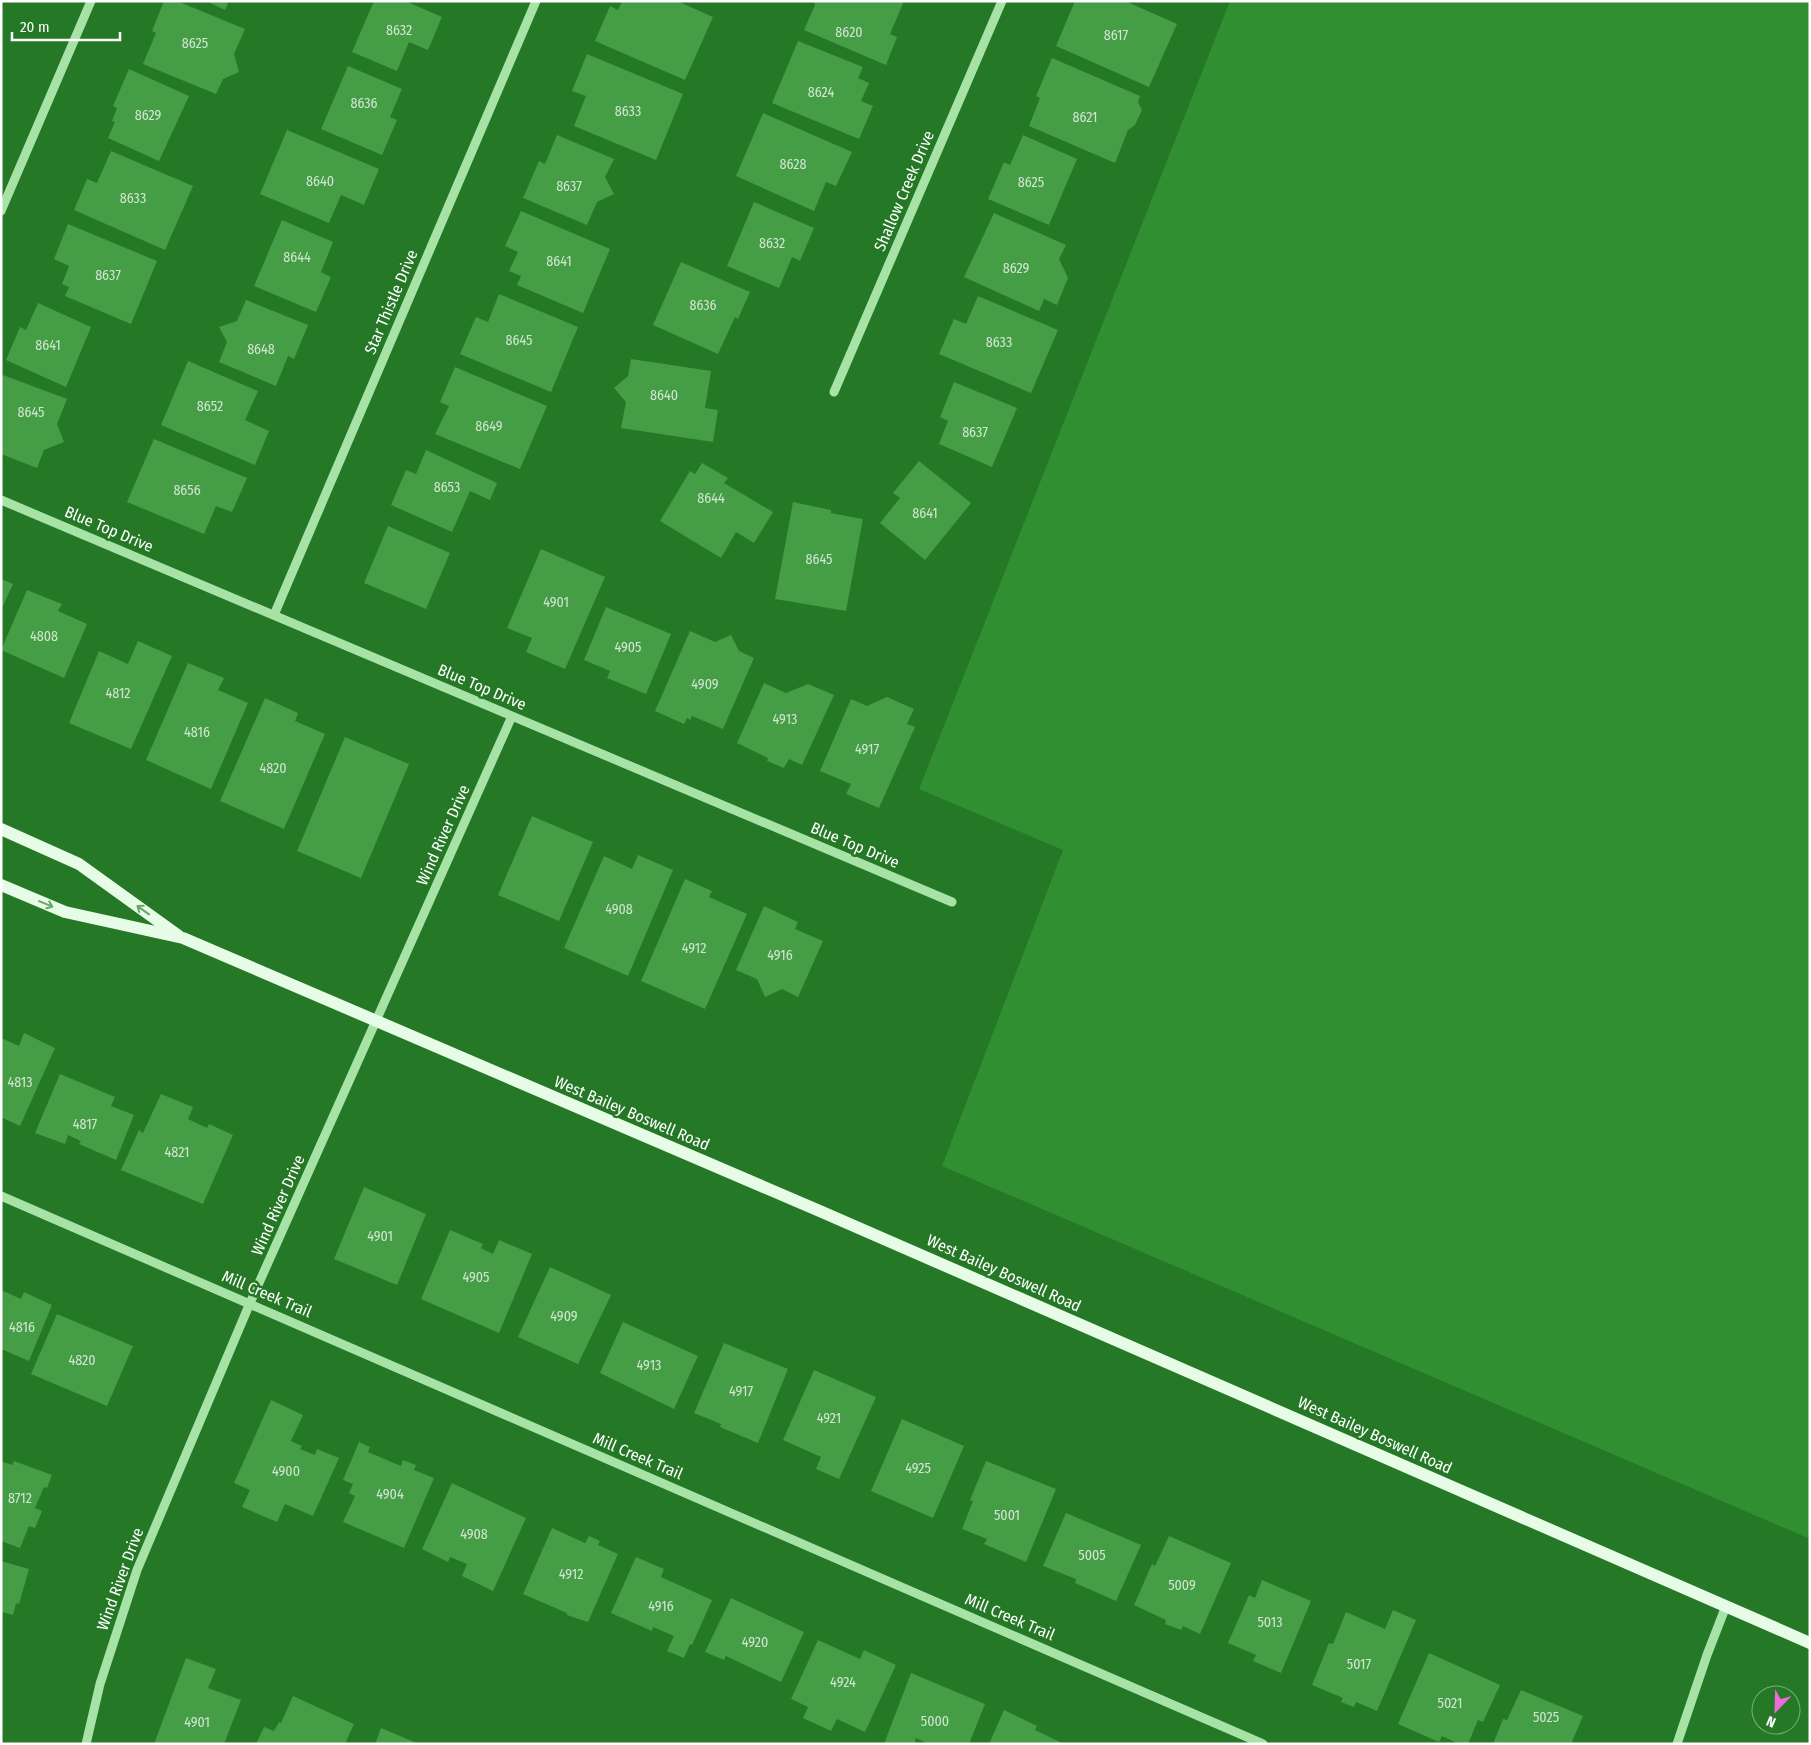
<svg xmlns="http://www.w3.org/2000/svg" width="1811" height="1745" font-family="'Fira Sans Condensed',sans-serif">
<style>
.green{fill:#308f30}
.building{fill:#459d46}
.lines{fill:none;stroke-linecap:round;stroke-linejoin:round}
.minor{stroke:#a7e3a7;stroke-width:9}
.major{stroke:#e6fce7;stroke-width:12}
.oneway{stroke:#69a66a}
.labels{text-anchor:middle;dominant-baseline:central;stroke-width:5;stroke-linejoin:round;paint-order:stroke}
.number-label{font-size:14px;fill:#d0e6d1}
.street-label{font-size:16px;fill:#fff;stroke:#257826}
</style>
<rect width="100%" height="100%" fill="#257826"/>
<!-- green -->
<path class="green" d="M 1230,1 L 1810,1 L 1810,1539 L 942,1166 L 1063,850 L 919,789 Z"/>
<!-- building -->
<path class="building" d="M 164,1 L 177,1 L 245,29 L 234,54 L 239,72 L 223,79 L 216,94 L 143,64 L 156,33 L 152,31 Z
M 206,1 L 229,1 L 225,10 Z
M 374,1 L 405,1 L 442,17 L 428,50 L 409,42 L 397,71 L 352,52 Z
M 622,1 L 677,1 L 713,17 L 685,80 L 595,41 L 610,6 L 618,10 Z
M 814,1 L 904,1 L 890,34 L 897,37 L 886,65 L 804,30 L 815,5 Z
M 1075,1 L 1125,1 L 1177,24 L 1149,87 L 1056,46 Z
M 798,41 L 863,67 L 858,78 L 869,83 L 861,101 L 873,106 L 859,139 L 772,103 Z
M 587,54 L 683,94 L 656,160 L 574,126 L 586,96 L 572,91 Z
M 1052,58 L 1140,96 L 1138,102 L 1142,110 L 1135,125 L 1128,130 L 1115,163 L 1029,126 L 1040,98 L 1036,96 Z
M 348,66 L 402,89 L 390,117 L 397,120 L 382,155 L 321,129 Z
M 129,69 L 189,96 L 159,161 L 108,138 L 115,122 L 112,121 L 117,108 L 113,106 Z
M 763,113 L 852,152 L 836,186 L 826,182 L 814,211 L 736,176 Z
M 287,130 L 379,169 L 364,205 L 341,195 L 329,223 L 260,194 Z
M 557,135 L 614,159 L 605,177 L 614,194 L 597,202 L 587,225 L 523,198 L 539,161 L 545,164 Z
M 1023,135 L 1077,159 L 1049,225 L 988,199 L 1004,162 L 1010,165 Z
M 111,151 L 193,186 L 165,250 L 74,210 L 87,179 L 97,183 Z
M 754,202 L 814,228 L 800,261 L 792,257 L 779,288 L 727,266 Z
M 521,211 L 610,249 L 583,313 L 517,285 L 521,276 L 509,271 L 518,252 L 505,246 Z
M 994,213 L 1066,245 L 1059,259 L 1068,278 L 1057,305 L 1044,299 L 1039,311 L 964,277 Z
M 282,220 L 333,242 L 321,272 L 331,277 L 316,312 L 254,286 Z
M 68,224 L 157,261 L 131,324 L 65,296 L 69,287 L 62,284 L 69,266 L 54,259 Z
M 681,262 L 750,292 L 738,319 L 735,317 L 718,354 L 653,325 Z
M 499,294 L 578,327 L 551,392 L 460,354 L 476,317 L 488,322 Z
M 978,296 L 1058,330 L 1031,393 L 939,354 L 954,319 L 966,324 Z
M 246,300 L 308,325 L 294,359 L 288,356 L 276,386 L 219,362 L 227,342 L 219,327 L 237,321 Z
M 38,303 L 91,327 L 66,387 L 6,360 L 20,327 L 26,330 Z
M 631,359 L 711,371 L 705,408 L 718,410 L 713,442 L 621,428 L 626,402 L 614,388 L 628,376 Z
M 188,361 L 258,391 L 245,420 L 269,431 L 255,465 L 161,425 Z
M 455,367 L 547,406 L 520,469 L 435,434 L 449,406 L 440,402 Z
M 3,375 L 67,399 L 57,424 L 64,442 L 44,450 L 37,468 L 1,454 L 1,380 Z
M 954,382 L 1017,408 L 992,467 L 939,444 L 948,421 L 940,417 Z
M 154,439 L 247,478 L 232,512 L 216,506 L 204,534 L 127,502 Z
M 426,450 L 497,483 L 490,500 L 470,491 L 452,532 L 391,505 L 406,470 L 416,474 Z
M 919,461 L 971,503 L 925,560 L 880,523 L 900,498 L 893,493 Z
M 702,463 L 728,478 L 724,483 L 773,512 L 754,543 L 736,532 L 721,558 L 660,521 L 690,471 L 695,474 Z
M 793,502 L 831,510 L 831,513 L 863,519 L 846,611 L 775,599 Z
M 388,526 L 450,553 L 426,609 L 364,583 Z
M 541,549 L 605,577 L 565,669 L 526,652 L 532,638 L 507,628 Z
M 1,579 L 13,584 L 1,610 Z
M 27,590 L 62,604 L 58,611 L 87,624 L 64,678 L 1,650 Z
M 606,607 L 671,634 L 646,694 L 607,678 L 610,671 L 584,660 Z
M 690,631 L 715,642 L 731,635 L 739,651 L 754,658 L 723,729 L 692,716 L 690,720 L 687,718 L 684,724 L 655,711 Z
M 138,641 L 172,656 L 131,749 L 69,723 L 99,651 L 128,664 Z
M 188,663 L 224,678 L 218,690 L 248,703 L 211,789 L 146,760 Z
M 764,683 L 786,693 L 808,684 L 834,695 L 802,765 L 789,759 L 784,768 L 767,761 L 768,758 L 737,743 Z
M 887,697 L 914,709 L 907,724 L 915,727 L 879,808 L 846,794 L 851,784 L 820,771 L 851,699 L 867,706 Z
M 265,698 L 298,713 L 295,721 L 325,734 L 284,829 L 220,801 Z
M 345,737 L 409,764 L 361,878 L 297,851 Z
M 532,816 L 593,842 L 559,921 L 498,895 Z
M 638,855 L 673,870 L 628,976 L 564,948 L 604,856 L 632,869 Z
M 685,879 L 712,891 L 709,897 L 747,914 L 705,1009 L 641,981 Z
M 764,906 L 798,922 L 795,929 L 823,941 L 798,997 L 782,989 L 765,997 L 757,979 L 736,970 Z
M 24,1033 L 55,1048 L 20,1126 L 1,1117 L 1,1038 L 19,1046 Z
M 60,1074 L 115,1097 L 111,1106 L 134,1115 L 116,1160 L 79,1144 L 81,1141 L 68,1135 L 65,1144 L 35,1133 Z
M 161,1094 L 193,1107 L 188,1119 L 207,1128 L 209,1124 L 233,1135 L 203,1204 L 121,1170 L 139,1130 L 143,1133 Z
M 364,1187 L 426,1214 L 397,1285 L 334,1259 Z
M 450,1230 L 483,1244 L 481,1248 L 493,1254 L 499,1240 L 532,1254 L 499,1333 L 421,1299 Z
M 550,1267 L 611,1295 L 578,1364 L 518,1337 Z
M 1,1290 L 21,1299 L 24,1292 L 52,1305 L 29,1361 L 1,1349 Z
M 57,1314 L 133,1346 L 107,1406 L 31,1374 Z
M 623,1322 L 698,1356 L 674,1409 L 600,1373 Z
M 724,1343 L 788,1369 L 758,1443 L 720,1427 L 721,1424 L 694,1413 Z
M 814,1370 L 876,1397 L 839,1479 L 816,1469 L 821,1457 L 783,1440 Z
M 271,1400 L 303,1415 L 291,1441 L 302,1446 L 300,1449 L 315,1455 L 317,1449 L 339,1458 L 313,1516 L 285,1504 L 277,1522 L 242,1507 L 250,1490 L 234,1483 Z
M 902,1419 L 964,1446 L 933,1518 L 871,1491 Z
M 359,1442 L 370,1447 L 368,1452 L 401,1466 L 403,1460 L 416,1465 L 414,1470 L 434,1478 L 404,1548 L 343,1522 L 355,1496 L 349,1493 L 353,1484 L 343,1480 Z
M 1,1461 L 12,1465 L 14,1461 L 52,1475 L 47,1488 L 44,1487 L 35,1508 L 42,1511 L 35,1528 L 29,1526 L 20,1548 L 1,1541 Z
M 986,1461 L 1056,1489 L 1026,1562 L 984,1544 L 987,1539 L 962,1529 L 973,1501 L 970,1500 Z
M 452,1483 L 526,1518 L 493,1591 L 462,1576 L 467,1564 L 450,1557 L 448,1562 L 422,1549 Z
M 1066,1513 L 1141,1545 L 1116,1601 L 1075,1583 L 1076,1579 L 1043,1566 Z
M 552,1528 L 585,1543 L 589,1536 L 600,1541 L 598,1545 L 618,1554 L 588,1622 L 567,1615 L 567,1613 L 523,1594 Z
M 1169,1536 L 1231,1563 L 1200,1634 L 1183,1626 L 1181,1630 L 1165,1624 L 1166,1620 L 1134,1605 L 1152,1564 L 1155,1566 Z
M 636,1557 L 664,1569 L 661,1577 L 712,1600 L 692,1645 L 690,1644 L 684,1658 L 667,1651 L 674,1636 L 653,1627 L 652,1631 L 611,1613 Z
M 1,1561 L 29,1569 L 19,1604 L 16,1603 L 13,1615 L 3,1612 L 2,1618 Z
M 1262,1580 L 1311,1601 L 1281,1673 L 1253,1661 L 1256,1655 L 1228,1643 L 1249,1595 L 1255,1598 Z
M 731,1598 L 804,1632 L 781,1682 L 726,1656 L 724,1660 L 705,1652 Z
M 1393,1610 L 1416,1620 L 1377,1711 L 1356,1702 L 1354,1707 L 1341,1702 L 1343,1698 L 1312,1685 L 1329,1643 L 1333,1644 L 1346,1612 L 1385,1629 Z
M 818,1640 L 860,1659 L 864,1650 L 896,1665 L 865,1732 L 837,1719 L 831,1731 L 803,1718 L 808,1707 L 791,1699 Z
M 1429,1653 L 1500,1685 L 1483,1722 L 1478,1720 L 1468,1744 L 1459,1744 L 1442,1736 L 1439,1742 L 1398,1724 Z
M 186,1658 L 216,1669 L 208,1688 L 241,1700 L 224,1744 L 154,1744 Z
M 911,1673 L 985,1704 L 969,1744 L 929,1744 L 916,1738 L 914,1744 L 884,1744 Z
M 1521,1690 L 1583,1716 L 1571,1744 L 1493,1744 L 1503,1719 L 1507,1720 Z
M 293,1696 L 354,1724 L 345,1744 L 256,1744 L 264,1727 L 274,1731 L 279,1722 L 281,1723 Z
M 1004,1710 L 1037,1726 L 1035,1730 L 1064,1744 L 989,1744 Z
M 381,1728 L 419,1744 L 375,1744 Z"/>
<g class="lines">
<!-- minor -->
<path class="minor" d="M 1,211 L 91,1
M 834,392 L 1002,1
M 1,500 L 952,902
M 274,615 L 536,1
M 1,1196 L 1263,1744
M 86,1744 L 100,1684 L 137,1570 L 250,1303 L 512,716
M 1677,1744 L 1707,1655 L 1726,1606"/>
<!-- major -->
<path class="major" d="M 1,829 L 79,864 L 179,936
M 1,885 L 65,912 L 183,938 L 822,1212 L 1810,1643"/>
</g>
<!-- one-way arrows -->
<defs><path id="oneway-shaft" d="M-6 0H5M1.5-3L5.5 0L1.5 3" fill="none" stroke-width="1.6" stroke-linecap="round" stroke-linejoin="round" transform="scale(1.25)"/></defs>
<g class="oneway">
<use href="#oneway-shaft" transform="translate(46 904) rotate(23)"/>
<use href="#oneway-shaft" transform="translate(143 910) rotate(-144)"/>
</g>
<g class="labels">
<!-- number labels -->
<g class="number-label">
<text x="399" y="30">8632</text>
<text x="849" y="32">8620</text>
<text x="1116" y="35">8617</text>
<text x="195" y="43">8625</text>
<text x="821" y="92">8624</text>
<text x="364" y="103">8636</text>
<text x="628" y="111">8633</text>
<text x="148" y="115">8629</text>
<text x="1085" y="117">8621</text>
<text x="793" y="164">8628</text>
<text x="320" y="181">8640</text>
<text x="1031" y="182">8625</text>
<text x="569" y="186">8637</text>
<text x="133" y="198">8633</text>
<text x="772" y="243">8632</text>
<text x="297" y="257">8644</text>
<text x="559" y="261">8641</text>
<text x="1016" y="268">8629</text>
<text x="108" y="275">8637</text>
<text x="703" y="305">8636</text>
<text x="519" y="340">8645</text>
<text x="999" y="342">8633</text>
<text x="48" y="345">8641</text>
<text x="261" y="349">8648</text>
<text x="664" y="395">8640</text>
<text x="210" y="406">8652</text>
<text x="31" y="412">8645</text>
<text x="489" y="426">8649</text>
<text x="975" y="432">8637</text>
<text x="447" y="487">8653</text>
<text x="187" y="490">8656</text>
<text x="711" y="498">8644</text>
<text x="925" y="513">8641</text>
<text x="819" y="559">8645</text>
<text x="556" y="602">4901</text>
<text x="44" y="636">4808</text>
<text x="628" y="647">4905</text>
<text x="705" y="684">4909</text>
<text x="118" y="693">4812</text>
<text x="785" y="719">4913</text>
<text x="197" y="732">4816</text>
<text x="867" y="749">4917</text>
<text x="273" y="768">4820</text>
<text x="619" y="909">4908</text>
<text x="694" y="948">4912</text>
<text x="780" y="955">4916</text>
<text x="20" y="1082">4813</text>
<text x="85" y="1124">4817</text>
<text x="177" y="1152">4821</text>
<text x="380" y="1236">4901</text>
<text x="476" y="1277">4905</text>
<text x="564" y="1316">4909</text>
<text x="22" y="1327">4816</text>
<text x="82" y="1360">4820</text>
<text x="649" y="1365">4913</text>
<text x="741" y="1391">4917</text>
<text x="829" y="1418">4921</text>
<text x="918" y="1468">4925</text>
<text x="286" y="1471">4900</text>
<text x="390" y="1494">4904</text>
<text x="20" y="1498">8712</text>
<text x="1007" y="1515">5001</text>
<text x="474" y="1534">4908</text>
<text x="1092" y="1555">5005</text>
<text x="571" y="1574">4912</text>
<text x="1182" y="1585">5009</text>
<text x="661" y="1606">4916</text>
<text x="1270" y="1622">5013</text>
<text x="755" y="1642">4920</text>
<text x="1359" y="1664">5017</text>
<text x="843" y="1682">4924</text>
<text x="1450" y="1703">5021</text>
<text x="1546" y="1717">5025</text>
<text x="935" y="1721">5000</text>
<text x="197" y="1722">4901</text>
</g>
<!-- street labels -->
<g class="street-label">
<text transform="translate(904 191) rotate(-67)">Shallow Creek Drive</text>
<text transform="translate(391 302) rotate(-67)">Star Thistle Drive</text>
<text transform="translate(109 529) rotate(23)">Blue Top Drive</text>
<text transform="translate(482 687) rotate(23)">Blue Top Drive</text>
<text transform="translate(443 835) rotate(-66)">Wind River Drive</text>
<text transform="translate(855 845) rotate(23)">Blue Top Drive</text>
<text transform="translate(632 1113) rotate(23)">West Bailey Boswell Road</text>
<text transform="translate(278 1205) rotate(-66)">Wind River Drive</text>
<text transform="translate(1004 1273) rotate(24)">West Bailey Boswell Road</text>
<text transform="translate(267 1294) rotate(23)">Mill Creek Trail</text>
<text transform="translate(1375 1435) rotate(24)">West Bailey Boswell Road</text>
<text transform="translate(638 1456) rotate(23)">Mill Creek Trail</text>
<text transform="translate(120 1579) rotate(-70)">Wind River Drive</text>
<text transform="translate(1010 1617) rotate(23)">Mill Creek Trail</text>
</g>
</g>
<!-- border -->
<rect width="1811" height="1745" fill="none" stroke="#ffffff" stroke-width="5"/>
<!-- north arrow -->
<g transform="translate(1776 1710) rotate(203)"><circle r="24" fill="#257826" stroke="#7cae7d"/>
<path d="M0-4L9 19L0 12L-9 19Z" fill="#ec6bd7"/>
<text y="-8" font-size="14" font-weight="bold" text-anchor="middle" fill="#ffffff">N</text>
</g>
<!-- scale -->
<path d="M12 32v8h108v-8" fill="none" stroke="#ffffff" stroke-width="2.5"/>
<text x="20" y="32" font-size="15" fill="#ffffff" stroke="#257826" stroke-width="4" paint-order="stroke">20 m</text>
</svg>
